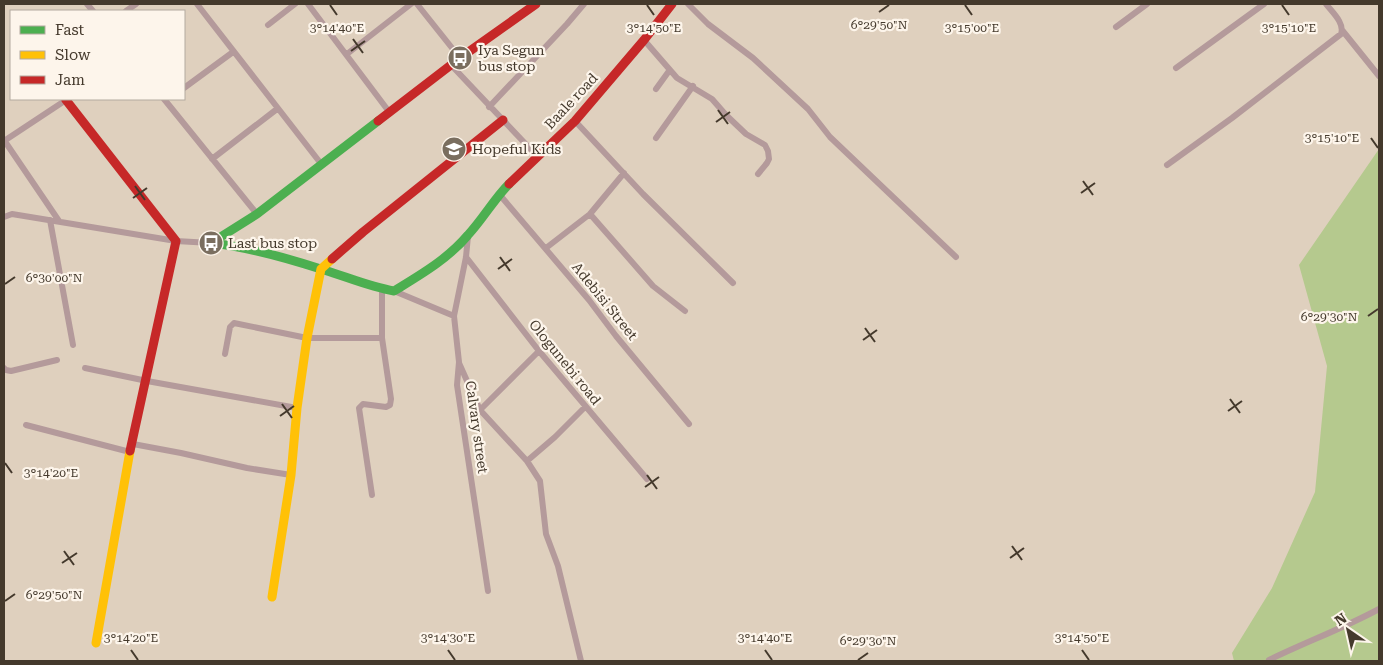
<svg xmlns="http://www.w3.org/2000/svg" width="1383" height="665" font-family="'Roboto Serif',serif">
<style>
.green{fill:#b5c98e}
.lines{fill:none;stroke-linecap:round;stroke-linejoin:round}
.street{stroke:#b49a9b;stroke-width:6}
.fast{stroke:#4caf50;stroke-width:9}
.slow{stroke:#ffc107;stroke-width:9}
.jam{stroke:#c62828;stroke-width:9}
.ticks{fill:none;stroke:#44392c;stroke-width:2}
.labels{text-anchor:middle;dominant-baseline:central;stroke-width:4.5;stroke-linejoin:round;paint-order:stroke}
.poi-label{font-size:14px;fill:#44392c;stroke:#fdf5eb;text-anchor:start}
.street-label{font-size:14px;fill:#44392c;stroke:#fdf5eb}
.ticks-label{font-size:12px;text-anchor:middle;fill:#44392c;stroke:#fdf5eb;stroke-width:4.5;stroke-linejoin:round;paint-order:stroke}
</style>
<rect width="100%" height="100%" fill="#dfd0be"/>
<!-- green -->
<path class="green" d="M 1379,149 L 1379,661 L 1234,661 L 1232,653 L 1272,588 L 1315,492 L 1327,366 L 1299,265 Z"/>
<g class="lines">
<!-- street -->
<path class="street" d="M 87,4 L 93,11
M 197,4 L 322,165
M 308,4 L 390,113
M 417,4 L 460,58
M 688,4 L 708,24 L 753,58 L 808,109 L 830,137 L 956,257
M 126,11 L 136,4
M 268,25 L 295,4
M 1116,27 L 1147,4
M 1342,30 L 1379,76
M 644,40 L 677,78 L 712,99 L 726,115 L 746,134 L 765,145 L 768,151 L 769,159 L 767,163 L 758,174
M 347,54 L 411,4
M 452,66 L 537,156
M 1176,68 L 1264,4
M 184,88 L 233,52
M 656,89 L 669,71
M 164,99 L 257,214
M 489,107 L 567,24 L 584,4
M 575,121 L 643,194 L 733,283
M 656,138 L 693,86
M 4,140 L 59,221
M 4,141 L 66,100
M 212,159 L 277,109
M 1167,165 L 1232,118 L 1341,34 C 1345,23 1332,12 1326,4
M 499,194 L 589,300 L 616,336 L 689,424
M 590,214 L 653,286 L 685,311
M 4,217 L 12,214 L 176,241 L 211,243
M 50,220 L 73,345
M 468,236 L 466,257 L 454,316 L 459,362 L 457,385 L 488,591
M 546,248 L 590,214 L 624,173
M 466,257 L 539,351 L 647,479
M 394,291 L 454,316
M 225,354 L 230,327 L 234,323 L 307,338 L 382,338
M 459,363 L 480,410 L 527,461 L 540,481 L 546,534 L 558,566 L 581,661
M 4,368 L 6,370 L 11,371 L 57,360
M 85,368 L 147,381 L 297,408
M 480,410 L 539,351
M 26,425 L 130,452
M 133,444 L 181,453 L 247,468 L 291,475
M 527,461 L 555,437 L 585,407
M 372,495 L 359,408 L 363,404 L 386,407 L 390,405 L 391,399 L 382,338 L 382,289
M 1269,660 C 1306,642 1344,628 1379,609"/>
<!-- fast -->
<path class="fast" d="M 211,243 C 249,247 287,258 324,270 C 347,277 370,287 394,291 C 420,275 448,259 468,235 C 483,219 494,199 509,184
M 211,243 L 257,214 L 378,121"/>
<!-- slow -->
<path class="slow" d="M 272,597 L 291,475 L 297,408 L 307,338 L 321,269 L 332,259
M 96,643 L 130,451"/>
<!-- jam -->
<path class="jam" d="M 67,99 L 66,100 L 176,241 L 130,451
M 378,121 L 460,58 L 536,4
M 509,184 L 575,121 L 644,40 L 672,4
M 332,259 L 363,232 L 503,120"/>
</g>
<!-- ticks -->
<path class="ticks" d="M 330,5 L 337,15M 647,5 L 654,15M 965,5 L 972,15M 1282,5 L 1289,15M 879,12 L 889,5M 353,39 L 363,53M 351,51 L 365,41M 718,110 L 728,124M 716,122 L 730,112M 1371,138 L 1378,148M 1083,181 L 1093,195M 135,186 L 145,200M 1081,193 L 1095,183M 133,198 L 147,188M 500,257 L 510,271M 498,269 L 512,259M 5,284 L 15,277M 1368,316 L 1378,309M 865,328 L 875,342M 863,340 L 877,330M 1230,399 L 1240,413M 282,404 L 292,418M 1228,411 L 1242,401M 280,416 L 294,406M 5,463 L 12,473M 647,475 L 657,489M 645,487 L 659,477M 1012,546 L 1022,560M 64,551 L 74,565M 1010,558 L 1024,548M 62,563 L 77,553M 5,601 L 15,594M 131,650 L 138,660M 448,650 L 455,660M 765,650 L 772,660M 1082,650 L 1089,660M 858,660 L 868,653"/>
<!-- icons -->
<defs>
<symbol id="bus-disc" viewBox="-11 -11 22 22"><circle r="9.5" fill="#7a6e5f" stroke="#fdf5eb"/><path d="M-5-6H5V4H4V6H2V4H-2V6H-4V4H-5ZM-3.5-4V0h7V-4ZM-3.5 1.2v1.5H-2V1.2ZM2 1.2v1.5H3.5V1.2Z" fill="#fff"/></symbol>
<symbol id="school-disc" viewBox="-11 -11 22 22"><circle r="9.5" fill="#7a6e5f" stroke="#fdf5eb"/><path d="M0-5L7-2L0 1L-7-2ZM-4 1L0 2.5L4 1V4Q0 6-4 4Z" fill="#fff"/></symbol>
</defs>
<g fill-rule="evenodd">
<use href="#bus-disc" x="446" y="44" width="28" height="28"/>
<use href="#school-disc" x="440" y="135" width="28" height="28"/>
<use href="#bus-disc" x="197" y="229" width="28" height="28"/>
</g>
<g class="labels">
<!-- poi labels -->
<g class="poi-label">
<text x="478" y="50">Iya Segun<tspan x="478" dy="16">bus stop</tspan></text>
<text x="472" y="149">Hopeful Kids</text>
<text x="228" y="243">Last bus stop</text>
</g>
<!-- street labels -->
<g class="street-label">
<text transform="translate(571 101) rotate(-47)">Baale road</text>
<text transform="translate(605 301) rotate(51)">Adebisi Street</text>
<text transform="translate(565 362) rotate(51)">Ologunebi road</text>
<text transform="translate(477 427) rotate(82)">Calvary street</text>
</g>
</g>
<g class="ticks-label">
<text x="879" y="29">6°29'50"N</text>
<text x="337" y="32">3°14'40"E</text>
<text x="654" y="32">3°14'50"E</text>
<text x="972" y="32">3°15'00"E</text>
<text x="1289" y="32">3°15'10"E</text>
<text x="1332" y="142">3°15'10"E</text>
<text x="54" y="282">6°30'00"N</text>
<text x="1329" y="321">6°29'30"N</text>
<text x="51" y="477">3°14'20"E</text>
<text x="54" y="599">6°29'50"N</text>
<text x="131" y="642">3°14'20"E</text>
<text x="448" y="642">3°14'30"E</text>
<text x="765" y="642">3°14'40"E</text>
<text x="1082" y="642">3°14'50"E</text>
<text x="868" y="645">6°29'30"N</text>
</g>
<!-- border -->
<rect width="1383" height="665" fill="none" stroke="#44392c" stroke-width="10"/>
<!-- legend -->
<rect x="10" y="10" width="175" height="90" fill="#fdf5eb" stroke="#b3aa9f"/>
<rect x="20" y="26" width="25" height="8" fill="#4caf50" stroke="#b3aa9f"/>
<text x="55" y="35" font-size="15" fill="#44392c">Fast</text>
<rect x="20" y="51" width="25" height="8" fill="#ffc107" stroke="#b3aa9f"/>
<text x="55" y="60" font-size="15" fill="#44392c">Slow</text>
<rect x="20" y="76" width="25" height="8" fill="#c62828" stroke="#b3aa9f"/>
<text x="55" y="85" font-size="15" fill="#44392c">Jam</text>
<!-- north arrow -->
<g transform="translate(1348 630) rotate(326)" stroke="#fdf5eb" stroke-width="4" paint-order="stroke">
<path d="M0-4L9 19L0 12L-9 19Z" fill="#44392c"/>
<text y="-8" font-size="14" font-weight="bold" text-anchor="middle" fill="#44392c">N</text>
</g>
</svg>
